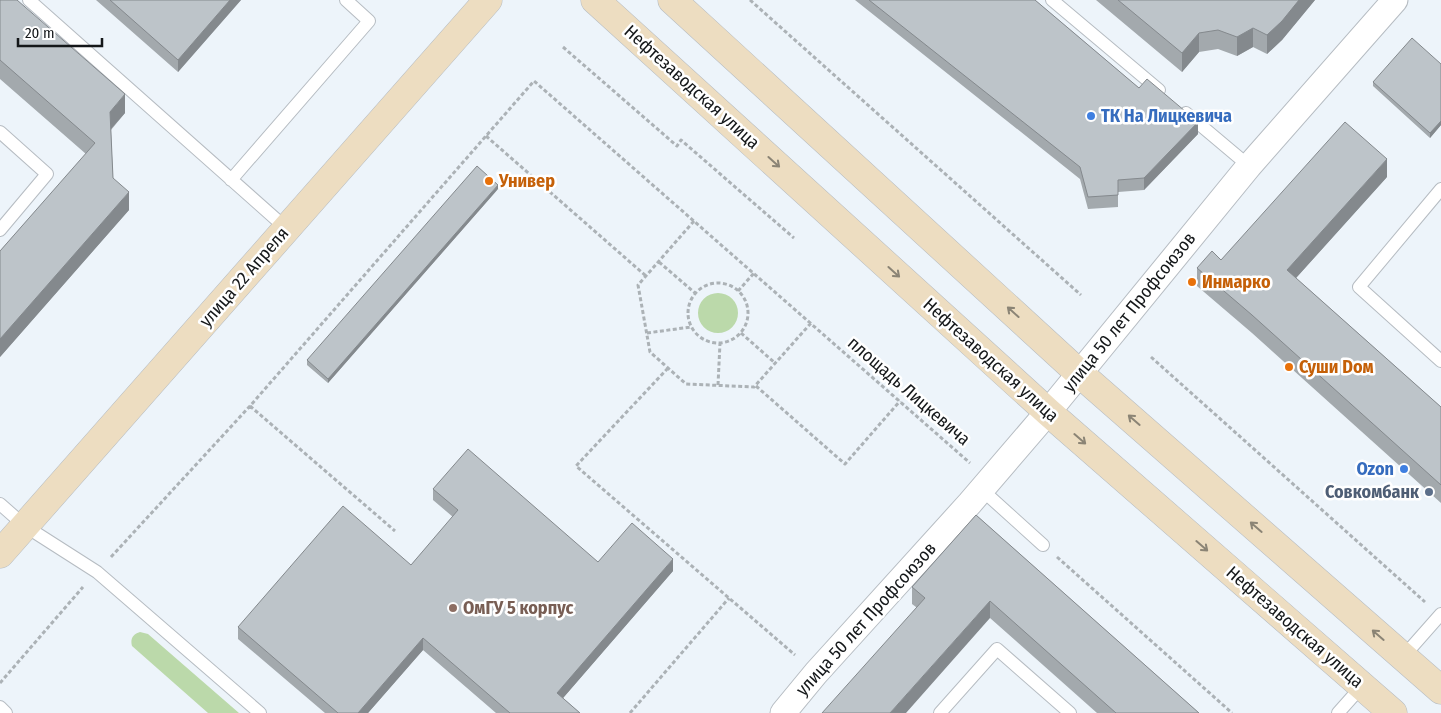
<svg xmlns="http://www.w3.org/2000/svg" width="1441" height="713" font-family="'Fira Sans Condensed',sans-serif">
<style>
.green{fill:#bbd9aa}
.lines{fill:none;stroke-linecap:round;stroke-linejoin:round}
.service-casing{stroke:#b6bcc2;stroke-width:14}
.minor-casing{stroke:#b6bcc2;stroke-width:27}
.secondary-casing{stroke:#b6bcc2;stroke-width:29}
.path{stroke:#acb2b6;stroke-width:3;stroke-dasharray:4 2.5;stroke-linecap:butt}
.service{stroke:#fff;stroke-width:12}
.minor{stroke:#fff;stroke-width:25}
.secondary{stroke:#edddc1;stroke-width:28}
.wall{fill:#a3a9ad}
.shaded-wall{fill:#84898d}
.building{fill:#bdc4c9;stroke:#84898d}
.oneway{stroke:#8b8475}
.shop-dot{fill:#3f7fe0;stroke:#fff;stroke-width:2}
.food-dot{fill:#e8710a;stroke:#fff;stroke-width:2}
.service-dot{fill:#5c6f8a;stroke:#fff;stroke-width:2}
.education-dot{fill:#8d6e63;stroke:#fff;stroke-width:2}
.labels{text-anchor:middle;dominant-baseline:central;stroke-width:5;stroke-linejoin:round;paint-order:stroke}
.street-label{font-size:18px;fill:#141719;stroke:#fff}
.shop-label{font-size:18px;font-weight:bold;fill:#366cbe;stroke:#fff;text-anchor:start}
.food-label{font-size:18px;font-weight:bold;fill:#c56008;stroke:#fff;text-anchor:start}
.service-label{font-size:18px;font-weight:bold;fill:#4e5e75;stroke:#fff;text-anchor:end}
.education-label{font-size:18px;font-weight:bold;fill:#785e54;stroke:#fff;text-anchor:start}
</style>
<rect width="100%" height="100%" fill="#edf4fa"/>
<!-- green -->
<path class="green" d="M698 313a20 20 0 1 1 40 0a20 20 0 1 1-40 0Z
M 140,632 L 148,634 L 239,713 L 208,713 L 132,646 C 130,639 133,634 140,632 Z"/>
<g class="lines">
<defs>
<path id="service" d="M 29,0 L 287,229
M 1052,0 L 1159,90
M 1186,113 L 1249,166
M 0,132 L 47,174 L 0,230
M 231,180 L 369,21 L 346,0
M 1441,189 L 1359,287 L 1441,361
M 981,489 L 1043,545
M 0,504 L 25,526 L 97,572 L 260,713
M 1403,657 L 1441,614
M 0,707 L 6,713
M 940,713 L 997,649 L 1070,713
M 1338,713 L 1362,686"/>
<path id="minor" d="M 783,713 L 816,673 L 970,503 L 1048,412 L 1249,166 L 1395,0"/>
<path id="secondary" d="M 595,0 L 1048,412 L 1393,713
M 672,0 L 1079,373 L 1441,690
M 0,554 L 488,0"/>
</defs>
<!-- service casing -->
<use href="#service" class="service-casing"/>
<!-- minor casing -->
<use href="#minor" class="minor-casing"/>
<!-- secondary casing -->
<use href="#secondary" class="secondary-casing"/>
<!-- path -->
<path class="path" d="M 750,0 L 1081,295
M 563,47 L 677,146 L 681,140 L 794,238
M 486,136 L 646,276
M 694,221 L 638,285 L 650,352 L 686,384 L 754,387 L 811,323
M 659,262 L 695,293
M688 313a30 30 0 1 1 60 0a30 30 0 1 1-60 0Z
M 738,291 L 754,273
M 647,333 L 691,327
M 741,333 L 775,363
M 1151,357 L 1425,602
M 668,368 L 576,466 L 795,655
M 718,385 L 720,343
M 756,386 L 845,464 L 900,401
M 250,406 L 395,531
M 111,557 L 250,406 L 534,81 L 970,463
M 1057,557 L 1232,713
M 0,683 L 83,587
M 630,713 L 729,598"/>
<!-- service -->
<use href="#service" class="service"/>
<!-- minor -->
<use href="#minor" class="minor"/>
<!-- secondary -->
<use href="#secondary" class="secondary"/>
</g>
<!-- wall -->
<path class="wall" d="M 0,0 L 125,113 L 111,130 L 113,178 L 129,210 L 0,357 L 0,251 L 86,154 L 0,79 Z
M 96,0 L 241,0 L 178,72 Z
M 855,0 L 1035,0 L 1139,88 L 1198,134 L 1144,190 L 1118,192 L 1118,207 L 1088,209 L 1080,179 Z
M 1096,0 L 1315,0 L 1282,40 L 1267,54 L 1253,47 L 1237,56 L 1218,49 L 1199,52 L 1182,72 Z
M 1441,64 L 1441,125 L 1430,138 L 1373,86 L 1373,82 Z
M 1387,177 L 1296,278 L 1441,407 L 1441,503 L 1252,333 L 1197,286 L 1197,268 L 1221,260 Z
M 498,189 L 328,383 L 307,365 L 307,360 Z
M 433,489 L 598,562 L 673,571 L 563,698 L 580,713 L 496,713 L 423,650 L 368,713 L 325,713 L 238,639 L 238,627 L 411,565 L 453,517 L 433,500 Z
M 976,515 L 1199,713 L 1097,713 L 990,618 L 916,607 L 912,604 L 912,587 Z"/>
<!-- shaded-wall -->
<path class="shaded-wall" d="M 230,0 L 241,0 L 178,72 L 178,60 Z
M 1299,0 L 1315,0 L 1282,40 L 1267,54 L 1267,35 Z
M 1253,28 L 1253,47 L 1237,56 L 1237,37 Z
M 1199,33 L 1199,52 L 1182,72 L 1182,53 Z
M 125,94 L 125,113 L 110,130 L 110,112 Z
M 1441,121 L 1441,125 L 1430,138 L 1430,133 Z
M 1198,122 L 1198,134 L 1144,190 L 1144,178 Z
M 1387,159 L 1387,177 L 1287,288 L 1287,270 Z
M 498,185 L 498,189 L 328,383 L 328,379 Z
M 129,192 L 129,210 L 0,357 L 0,339 Z
M 673,559 L 673,571 L 557,705 L 557,693 Z
M 990,601 L 990,618 L 906,713 L 890,713 Z
M 423,638 L 423,650 L 368,713 L 358,713 Z"/>
<!-- building -->
<path class="building" d="M 0,0 L 17,0 L 125,94 L 110,112 L 113,178 L 129,192 L 0,339 L 0,251 L 95,143 L 0,60 Z
M 110,0 L 230,0 L 178,60 Z
M 869,0 L 1035,0 L 1139,88 L 1147,79 L 1198,122 L 1144,178 L 1118,180 L 1118,195 L 1088,197 L 1080,167 Z
M 1118,0 L 1299,0 L 1282,21 L 1267,35 L 1253,28 L 1237,37 L 1218,30 L 1199,33 L 1182,53 Z
M 1412,38 L 1441,64 L 1441,121 L 1430,133 L 1373,82 Z
M 1345,122 L 1387,159 L 1287,270 L 1441,407 L 1441,485 L 1252,315 L 1197,268 L 1212,251 L 1221,260 Z
M 477,166 L 498,185 L 328,379 L 307,360 Z
M 468,449 L 598,562 L 632,523 L 673,559 L 557,693 L 580,713 L 510,713 L 423,638 L 358,713 L 338,713 L 238,627 L 343,506 L 411,565 L 458,510 L 433,489 Z
M 976,515 L 1199,713 L 1116,713 L 990,601 L 890,713 L 822,713 L 925,598 L 912,587 Z"/>
<!-- one-way arrows -->
<defs><path id="oneway-shaft" d="M-6 0H5M1.5-3L5.5 0L1.5 3" fill="none" stroke-width="1.6" stroke-linecap="round" stroke-linejoin="round" transform="scale(1.25)"/></defs>
<g class="oneway">
<use href="#oneway-shaft" transform="translate(774 162) rotate(42)"/>
<use href="#oneway-shaft" transform="translate(894 272) rotate(42)"/>
<use href="#oneway-shaft" transform="translate(1013 312) rotate(-138)"/>
<use href="#oneway-shaft" transform="translate(1134 420) rotate(-139)"/>
<use href="#oneway-shaft" transform="translate(1080 439) rotate(41)"/>
<use href="#oneway-shaft" transform="translate(1256 527) rotate(-139)"/>
<use href="#oneway-shaft" transform="translate(1202 546) rotate(41)"/>
<use href="#oneway-shaft" transform="translate(1378 635) rotate(-139)"/>
</g>
<!-- markers -->
<g class="shop-dot">
<circle cx="1091" cy="116" r="5"/>
<circle cx="1404" cy="469" r="5"/>
</g>
<g class="food-dot">
<circle cx="489" cy="181" r="5"/>
<circle cx="1192" cy="282" r="5"/>
<circle cx="1289" cy="367" r="5"/>
</g>
<circle class="service-dot" cx="1429" cy="492" r="5"/>
<circle class="education-dot" cx="453" cy="608" r="5"/>
<g class="labels">
<!-- street labels -->
<g class="street-label">
<text transform="translate(692 87) rotate(42)">Нефтезаводская улица</text>
<text transform="translate(244 277) rotate(-49)">улица 22 Апреля</text>
<text transform="translate(1129 312) rotate(-51)">улица 50 лет Профсоюзов</text>
<text transform="translate(991 360) rotate(42)">Нефтезаводская улица</text>
<text transform="translate(909 391) rotate(41)">площадь Лицкевича</text>
<text transform="translate(866 619) rotate(-48)">улица 50 лет Профсоюзов</text>
<text transform="translate(1295 627) rotate(41)">Нефтезаводская улица</text>
</g>
<!-- shop labels -->
<g class="shop-label">
<text x="1101" y="116">ТК На Лицкевича</text>
<text x="1394" y="469" text-anchor="end">Ozon</text>
</g>
<!-- food labels -->
<g class="food-label">
<text x="499" y="181">Универ</text>
<text x="1202" y="282">Инмарко</text>
<text x="1299" y="367">Суши Dом</text>
</g>
<!-- service labels -->
<g class="service-label">
<text x="1419" y="492">Совкомбанк</text>
</g>
<!-- education labels -->
<g class="education-label">
<text x="463" y="608">ОмГУ 5 корпус</text>
</g>
</g>
<!-- scale -->
<path d="M18 38v8h84v-8" fill="none" stroke="#141719" stroke-width="2.5"/>
<text x="25" y="38" font-size="15" fill="#141719" stroke="#ffffff" stroke-width="4" paint-order="stroke">20 m</text>
</svg>
